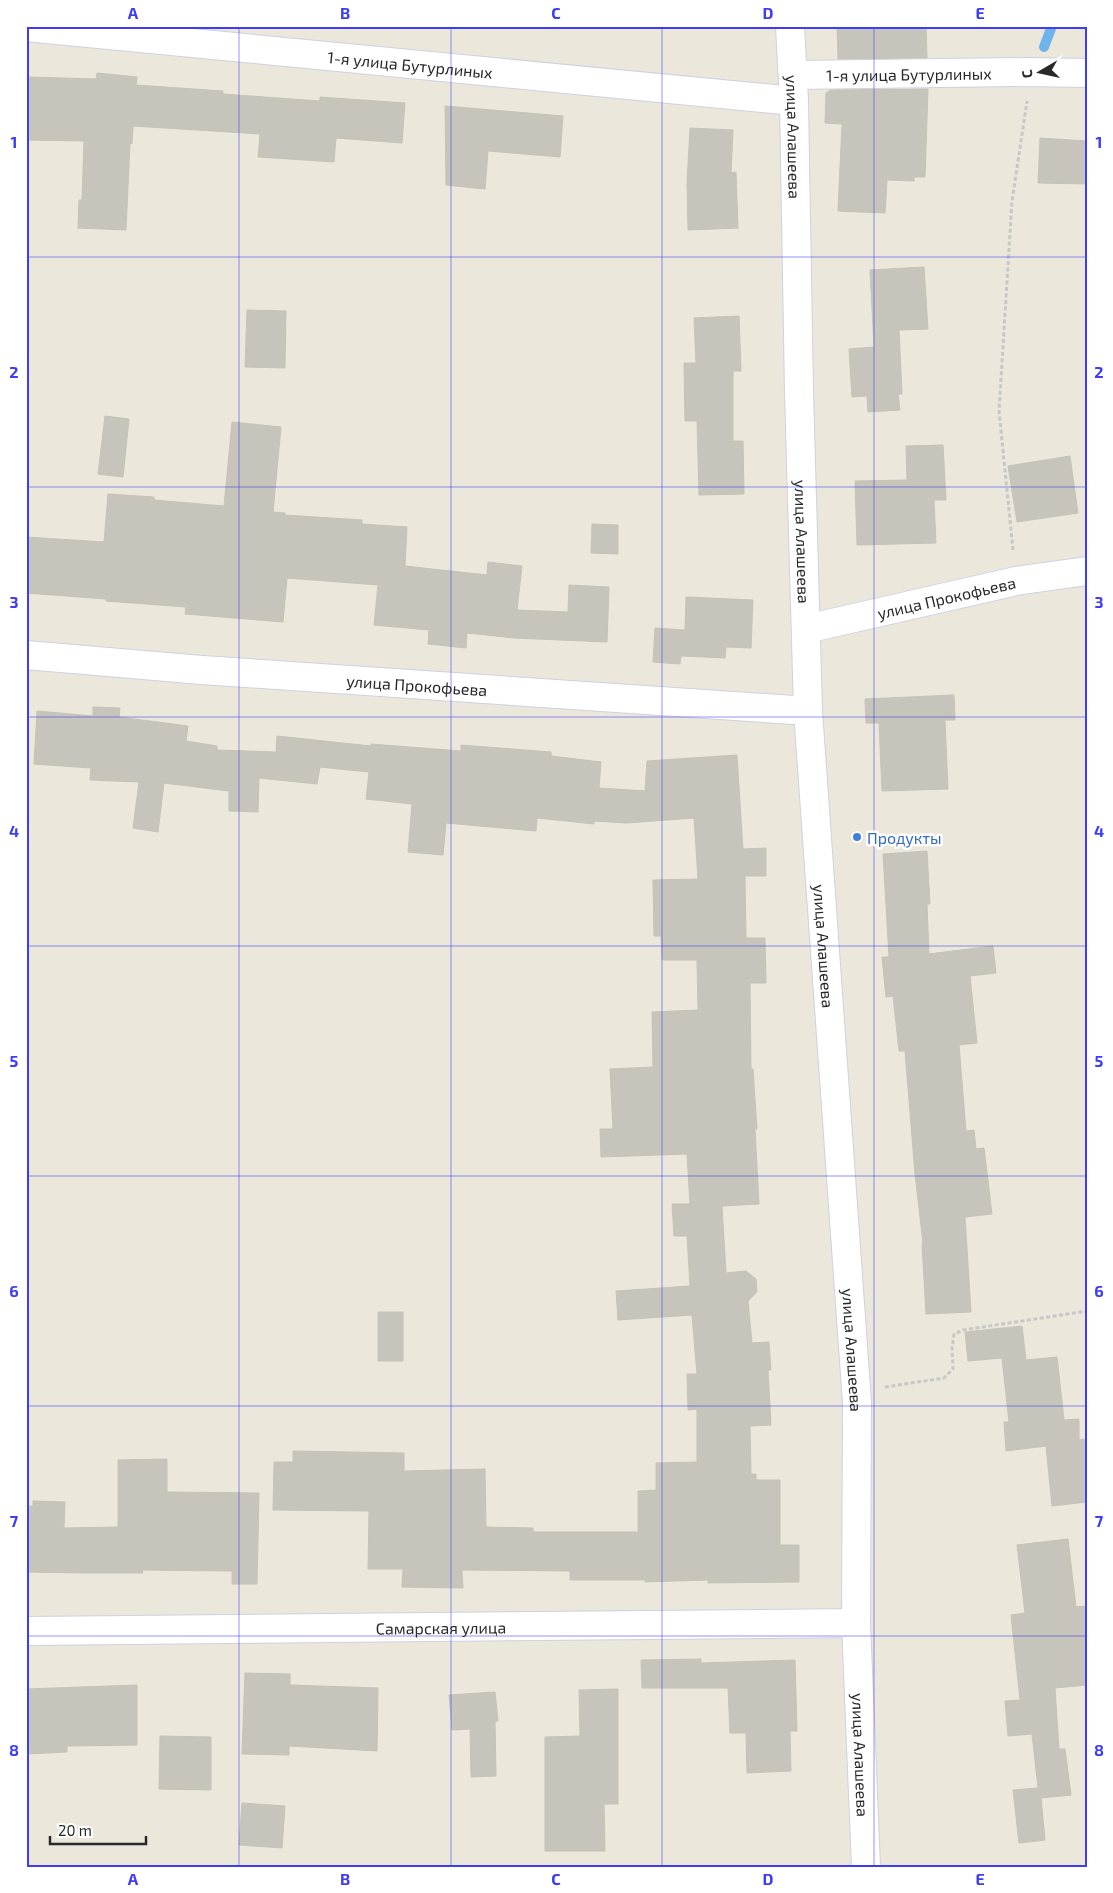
<svg xmlns="http://www.w3.org/2000/svg" width="1113" height="1893" font-family="'Exo 2',sans-serif">
<style>
.lines{fill:none;stroke-linecap:round;stroke-linejoin:round}
.stream{stroke:#6fb3ec;stroke-width:10}
.building{fill:#c6c4bb;stroke:#c6c3b5}
.minor-casing{stroke:#d0d0e2;stroke-width:30}
.path{stroke:#c7c7c7;stroke-width:3;stroke-dasharray:4 2.5;stroke-linecap:butt}
.minor{stroke:#fff;stroke-width:28}
.grid{fill:none;stroke:#3d3df6;stroke-width:1;stroke-opacity:0.55}
.shop-dot{fill:#3f7fe0;stroke:#fff;stroke-width:2}
.labels{text-anchor:middle;dominant-baseline:central;stroke-width:5;stroke-linejoin:round;paint-order:stroke}
.street-label{font-size:16px;fill:#292929;stroke:#fff}
.shop-label{font-size:16px;fill:#366cbe;stroke:#fff;text-anchor:start}
.neatline{fill:none;stroke:#3d3df6;stroke-width:2}
.grid-label{font-size:16px;text-anchor:middle;font-weight:bold;fill:#3d3df6}
</style>
<rect width="100%" height="100%" fill="#ebe7db"/>
<g class="lines">
<!-- stream -->
<path class="stream" d="M 1044,47 L 1052,26"/>
</g>
<!-- building -->
<path class="building" d="M 837,26 L 926,26 L 927,58 L 838,59 Z
M 97,73 L 137,77 L 136,85 L 223,91 L 223,94 L 320,101 L 320,97 L 405,103 L 402,143 L 336,138 L 334,162 L 258,157 L 260,134 L 133,126 L 132,144 L 130,143 L 126,230 L 78,228 L 79,200 L 82,200 L 84,141 L 27,140 L 29,77 L 96,79 Z
M 928,89 L 925,177 L 914,177 L 914,181 L 887,180 L 885,213 L 838,211 L 842,124 L 825,123 L 826,93 L 830,90 Z
M 445,106 L 563,116 L 560,157 L 488,151 L 485,189 L 446,185 Z
M 690,128 L 733,130 L 731,173 L 736,172 L 738,228 L 688,230 L 687,183 Z
M 1040,138 L 1087,141 L 1087,184 L 1038,183 Z
M 924,267 L 928,329 L 899,330 L 902,394 L 898,394 L 900,410 L 868,412 L 867,396 L 852,397 L 849,349 L 874,347 L 870,270 Z
M 247,310 L 286,311 L 285,368 L 245,367 Z
M 739,316 L 741,371 L 733,371 L 733,441 L 743,441 L 744,494 L 699,495 L 697,421 L 685,421 L 684,363 L 696,363 L 694,318 Z
M 105,416 L 129,419 L 123,477 L 98,474 Z
M 232,422 L 281,427 L 273,512 L 285,513 L 285,515 L 362,520 L 362,524 L 407,527 L 405,566 L 487,575 L 488,562 L 522,566 L 517,610 L 568,612 L 569,585 L 609,587 L 607,642 L 514,638 L 467,633 L 466,648 L 428,644 L 429,630 L 374,625 L 378,585 L 287,578 L 283,622 L 185,614 L 186,607 L 106,601 L 106,599 L 26,593 L 26,537 L 104,542 L 108,494 L 154,497 L 154,500 L 224,506 Z
M 943,445 L 946,500 L 934,500 L 936,543 L 857,545 L 855,481 L 907,480 L 906,446 Z
M 1070,456 L 1078,513 L 1017,522 L 1008,466 Z
M 592,524 L 618,525 L 618,554 L 591,553 Z
M 686,597 L 753,600 L 751,648 L 726,647 L 725,658 L 681,656 L 680,664 L 653,662 L 655,628 L 685,630 Z
M 954,695 L 955,720 L 945,720 L 948,789 L 882,791 L 879,723 L 866,723 L 865,699 Z
M 93,707 L 120,708 L 119,717 L 188,726 L 186,741 L 217,746 L 217,750 L 276,752 L 277,736 L 371,746 L 371,744 L 461,751 L 461,745 L 551,752 L 551,756 L 601,762 L 599,788 L 645,791 L 647,761 L 737,755 L 743,849 L 766,848 L 766,876 L 745,876 L 746,938 L 765,938 L 766,983 L 750,983 L 751,1069 L 753,1069 L 757,1129 L 755,1129 L 759,1204 L 722,1206 L 726,1273 L 746,1271 L 756,1279 L 757,1292 L 748,1301 L 752,1343 L 769,1342 L 771,1370 L 768,1370 L 771,1425 L 750,1426 L 751,1474 L 756,1474 L 756,1480 L 780,1480 L 780,1545 L 799,1545 L 799,1582 L 708,1583 L 708,1580 L 645,1582 L 645,1580 L 570,1580 L 570,1571 L 462,1570 L 463,1588 L 402,1587 L 403,1569 L 368,1569 L 369,1511 L 273,1510 L 274,1462 L 293,1462 L 293,1451 L 404,1453 L 404,1471 L 485,1469 L 486,1527 L 533,1528 L 533,1532 L 638,1532 L 638,1491 L 656,1490 L 656,1463 L 697,1462 L 697,1409 L 688,1410 L 687,1374 L 697,1374 L 692,1315 L 618,1320 L 616,1291 L 690,1286 L 687,1236 L 674,1236 L 672,1204 L 690,1204 L 687,1154 L 601,1157 L 600,1129 L 613,1129 L 610,1069 L 653,1067 L 652,1012 L 698,1010 L 697,960 L 662,960 L 661,936 L 654,936 L 653,880 L 698,879 L 694,818 L 627,823 L 594,821 L 594,824 L 537,818 L 536,831 L 446,823 L 443,855 L 408,852 L 412,804 L 366,799 L 369,772 L 320,767 L 317,784 L 259,778 L 258,812 L 229,811 L 229,791 L 164,783 L 158,832 L 133,828 L 139,782 L 90,780 L 91,768 L 34,764 L 37,711 L 93,716 Z
M 927,851 L 930,904 L 927,904 L 929,954 L 993,946 L 996,973 L 970,976 L 977,1043 L 959,1045 L 966,1131 L 974,1130 L 976,1149 L 984,1148 L 992,1214 L 965,1217 L 971,1312 L 926,1314 L 922,1244 L 923,1243 L 915,1174 L 905,1051 L 899,1051 L 893,996 L 886,997 L 882,957 L 889,957 L 883,854 Z
M 378,1312 L 403,1312 L 403,1361 L 378,1361 Z
M 1022,1326 L 1026,1360 L 1057,1357 L 1064,1420 L 1079,1419 L 1079,1440 L 1087,1439 L 1087,1502 L 1052,1506 L 1046,1446 L 1006,1451 L 1004,1422 L 1009,1422 L 1002,1358 L 968,1361 L 965,1332 Z
M 167,1459 L 167,1492 L 259,1493 L 257,1584 L 232,1584 L 232,1571 L 142,1570 L 143,1573 L 82,1573 L 26,1572 L 26,1506 L 33,1506 L 33,1501 L 65,1502 L 64,1528 L 118,1527 L 118,1460 Z
M 1068,1539 L 1076,1607 L 1087,1606 L 1087,1685 L 1055,1688 L 1059,1749 L 1065,1749 L 1071,1795 L 1041,1798 L 1045,1840 L 1019,1843 L 1013,1790 L 1038,1788 L 1032,1734 L 1008,1736 L 1005,1701 L 1020,1700 L 1011,1615 L 1025,1613 L 1017,1545 Z
M 701,1659 L 701,1663 L 795,1660 L 797,1731 L 790,1731 L 791,1771 L 747,1773 L 746,1733 L 730,1733 L 728,1688 L 642,1688 L 641,1660 Z
M 245,1673 L 290,1674 L 290,1685 L 378,1688 L 377,1751 L 289,1746 L 289,1755 L 242,1754 Z
M 137,1685 L 137,1745 L 67,1746 L 67,1752 L 26,1754 L 26,1689 Z
M 618,1689 L 618,1804 L 604,1804 L 605,1851 L 545,1851 L 545,1737 L 580,1736 L 579,1690 Z
M 495,1692 L 498,1721 L 495,1721 L 496,1776 L 471,1777 L 470,1729 L 452,1730 L 449,1695 Z
M 160,1736 L 211,1737 L 211,1790 L 159,1789 Z
M 242,1803 L 285,1806 L 282,1848 L 239,1845 Z"/>
<g class="lines">
<defs>
<g id="minor">
<path id="s1" d="M 790,26 L 794,101 L 799,392 L 808,711 L 857,1403 L 856,1623 L 866,1867"/>
<path id="s2" d="M 26,27 L 794,101"/>
<path id="s3" d="M 793,75 L 1027,72 L 1087,73"/>
<path id="s4" d="M 806,629 L 1016,581 L 1087,571"/>
<path id="s5" d="M 26,655 L 202,670 L 808,711"/>
<path id="s6" d="M 26,1631 L 856,1623"/>
</g>
</defs>
<!-- minor casing -->
<use href="#minor" class="minor-casing"/>
<!-- path -->
<path class="path" d="M 1013,550 L 999,411 L 1012,201 L 1027,101
M 885,1387 L 944,1378 L 953,1369 L 952,1348 L 954,1334 L 963,1330 L 1087,1311"/>
<!-- minor -->
<use href="#minor" class="minor"/>
</g>
<!-- grid -->
<path class="grid" d="M 239,26 L 239,1867M 451,26 L 451,1867M 662,26 L 662,1867M 874,26 L 874,1867M 26,257 L 1087,257M 26,487 L 1087,487M 26,717 L 1087,717M 26,946 L 1087,946M 26,1176 L 1087,1176M 26,1406 L 1087,1406M 26,1636 L 1087,1636"/>
<!-- markers -->
<circle class="shop-dot" cx="857" cy="837" r="5"/>
<g class="labels">
<!-- street labels -->
<g class="street-label">
<text stroke="none"><textPath href="#s2" startOffset="386">1-я улица Бутурлиных</textPath></text>
<text stroke="none"><textPath href="#s3" startOffset="116">1-я улица Бутурлиных</textPath></text>
<text stroke="none"><textPath href="#s1" startOffset="111">улица Алашеева</textPath></text>
<text stroke="none"><textPath href="#s1" startOffset="516">улица Алашеева</textPath></text>
<text stroke="none"><textPath href="#s4" startOffset="144">улица Прокофьева</textPath></text>
<text stroke="none"><textPath href="#s5" startOffset="392">улица Прокофьева</textPath></text>
<text stroke="none"><textPath href="#s1" startOffset="921">улица Алашеева</textPath></text>
<text stroke="none"><textPath href="#s1" startOffset="1326">улица Алашеева</textPath></text>
<text stroke="none"><textPath href="#s6" startOffset="415">Самарская улица</textPath></text>
<text stroke="none"><textPath href="#s1" startOffset="1731">улица Алашеева</textPath></text>
</g>
<!-- shop labels -->
<g class="shop-label">
<text x="867" y="837">Продукты</text>
</g>
</g>
<!-- border -->
<rect width="1113" height="1893" fill="none" stroke="#ffffff" stroke-width="55"/>
<!-- north arrow -->
<g transform="translate(1040 72) rotate(261)" stroke="#ffffff" stroke-width="4" paint-order="stroke">
<path d="M0-4L9 19L0 12L-9 19Z" fill="#292929"/>
<text y="-8" font-size="14" font-weight="bold" text-anchor="middle" fill="#292929">С</text>
</g>
<!-- scale -->
<path d="M50 1836v8h96v-8" fill="none" stroke="#292929" stroke-width="2.5"/>
<text x="58" y="1836" font-size="15" fill="#292929" stroke="#ffffff" stroke-width="4" paint-order="stroke">20 m</text>
<rect x="28" y="28" width="1058" height="1838" class="neatline"/>
<g class="grid-label">
<text x="133" y="19">A</text>
<text x="345" y="19">B</text>
<text x="556" y="19">C</text>
<text x="768" y="19">D</text>
<text x="980" y="19">E</text>
<text x="14" y="148">1</text>
<text x="1099" y="148">1</text>
<text x="14" y="378">2</text>
<text x="1099" y="378">2</text>
<text x="14" y="608">3</text>
<text x="1099" y="608">3</text>
<text x="14" y="837">4</text>
<text x="1099" y="837">4</text>
<text x="14" y="1067">5</text>
<text x="1099" y="1067">5</text>
<text x="14" y="1297">6</text>
<text x="1099" y="1297">6</text>
<text x="14" y="1527">7</text>
<text x="1099" y="1527">7</text>
<text x="14" y="1756">8</text>
<text x="1099" y="1756">8</text>
<text x="133" y="1885">A</text>
<text x="345" y="1885">B</text>
<text x="556" y="1885">C</text>
<text x="768" y="1885">D</text>
<text x="980" y="1885">E</text>
</g>
</svg>
